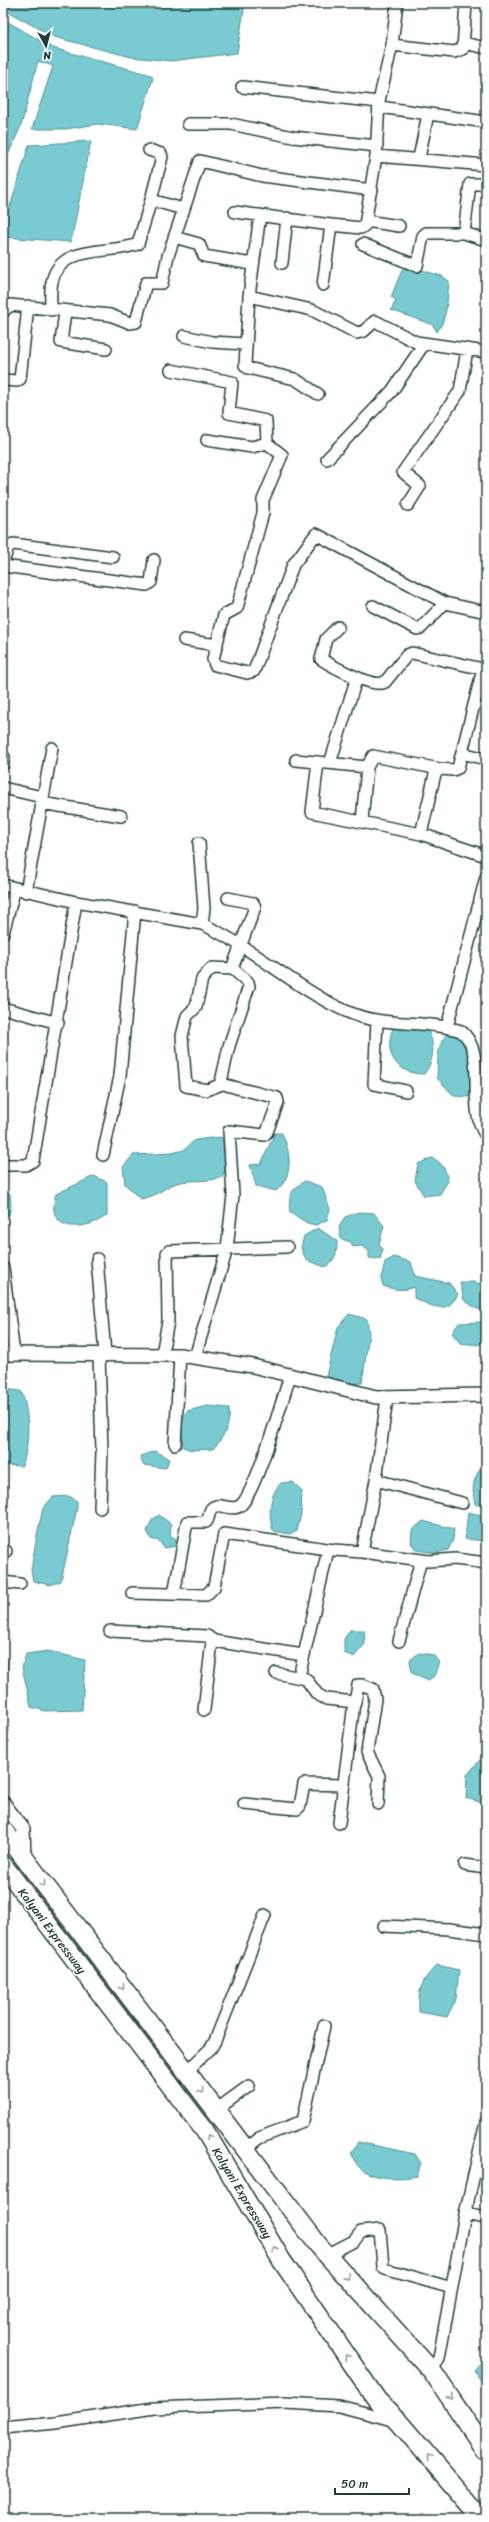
<svg xmlns="http://www.w3.org/2000/svg" width="489" height="2522" font-family="Sriracha,sans-serif">
<style>
.water{fill:#79cad1;stroke:#559292}
.lines{fill:none;stroke-linecap:round;stroke-linejoin:round}
.minor-casing{stroke:#1f3d34;stroke-width:14}
.tertiary-casing{stroke:#1f3d34;stroke-width:16}
.trunk-casing{stroke:#1f3d34;stroke-width:21}
.minor{stroke:#fff;stroke-width:11}
.tertiary{stroke:#fff;stroke-width:13}
.trunk{stroke:#fff;stroke-width:18}
.oneway{stroke:#8f9e9a}
.labels{text-anchor:middle;dominant-baseline:central;stroke-width:3;stroke-linejoin:round;paint-order:stroke}
.street-label{font-size:12px;fill:#1f3d34;stroke:#fff}
</style>
<rect width="100%" height="100%" fill="#fff"/>
<filter id="ink" filterUnits="userSpaceOnUse"><feTurbulence type="fractalNoise" baseFrequency=".025" numOctaves="2"/><feDisplacementMap in="SourceGraphic" scale="8" xChannelSelector="R" yChannelSelector="G"/><feConvolveMatrix kernelMatrix="1 2 1 2 8 2 1 2 1" color-interpolation-filters="sRGB"/></filter>
<g filter="url(#ink)">
<!-- water -->
<path class="water" d="M 3,3 L 245,3 L 237,53 L 171,61 L 131,57 L 54,37 L 3,9 Z
M 3,19 L 53,48 L 151,75 L 153,78 L 137,129 L 98,124 L 66,129 L 32,129 L 53,66 L 38,61 L 21,126 L 3,166 Z
M 91,141 L 71,242 L 3,237 L 3,210 L 8,213 L 29,145 Z
M 404,265 L 442,276 L 449,281 C 447,298 448,318 437,332 L 433,325 L 391,310 L 396,300 L 391,297 Z
M 410,1026 L 429,1032 C 435,1047 434,1061 424,1074 C 396,1074 383,1053 393,1028 Z
M 451,1030 L 464,1035 L 473,1064 L 475,1087 L 468,1097 L 454,1096 L 437,1078 C 438,1061 436,1041 451,1030 Z
M 275,1133 L 282,1133 C 291,1153 294,1176 276,1191 L 256,1186 L 250,1165 L 261,1164 Z
M 220,1137 L 228,1142 L 227,1160 L 223,1177 C 205,1183 191,1179 177,1183 C 162,1188 157,1197 140,1199 L 125,1184 L 123,1167 L 133,1155 L 172,1153 L 184,1150 L 195,1140 Z
M 431,1158 C 442,1161 446,1170 448,1181 L 440,1194 L 424,1196 L 415,1181 L 418,1164 Z
M 94,1176 L 107,1182 L 107,1216 C 101,1219 93,1224 86,1225 C 62,1230 48,1219 56,1194 Z
M 305,1181 L 322,1187 L 330,1209 L 327,1220 L 316,1225 L 307,1223 L 290,1212 C 288,1196 291,1189 305,1181 Z
M 3,1192 L 10,1194 L 11,1206 L 9,1215 L 3,1217 Z
M 359,1212 L 374,1213 L 384,1226 L 379,1244 L 383,1250 L 380,1259 L 369,1258 L 369,1251 L 362,1246 L 353,1247 L 351,1242 L 341,1239 L 339,1227 L 345,1217 Z
M 318,1228 L 337,1241 C 337,1253 336,1260 325,1267 L 306,1260 L 301,1248 L 304,1236 Z
M 394,1257 L 411,1262 L 415,1276 L 449,1283 L 458,1294 C 447,1316 432,1306 414,1298 L 414,1287 C 403,1291 394,1290 383,1286 L 381,1278 L 385,1262 Z
M 460,1282 L 473,1282 L 486,1285 L 486,1310 L 477,1309 L 464,1300 Z
M 349,1314 L 367,1319 L 369,1334 L 362,1383 L 343,1384 L 326,1376 L 338,1327 Z
M 483,1322 L 486,1324 L 486,1340 L 478,1345 L 460,1343 L 452,1333 L 459,1323 Z
M 3,1389 L 21,1391 C 30,1413 30,1444 22,1466 L 3,1465 Z
M 207,1406 L 229,1408 C 231,1424 224,1437 213,1449 L 192,1450 L 183,1447 L 181,1420 L 187,1411 Z
M 155,1451 L 169,1459 L 166,1468 L 143,1465 L 140,1456 Z
M 480,1469 L 486,1471 L 486,1508 L 475,1504 C 472,1490 472,1481 480,1469 Z
M 293,1482 L 302,1491 L 301,1514 L 297,1531 L 290,1534 L 273,1531 C 268,1514 269,1495 281,1483 Z
M 69,1496 L 77,1501 L 77,1508 L 61,1581 L 50,1585 L 33,1581 L 31,1570 L 37,1535 L 43,1508 L 53,1497 Z
M 468,1512 L 486,1516 L 486,1541 L 465,1539 Z
M 159,1515 L 171,1524 L 170,1535 L 176,1539 L 177,1546 L 164,1548 L 159,1541 L 151,1539 L 147,1531 L 152,1520 Z
M 423,1521 L 454,1529 L 453,1540 L 448,1550 L 435,1553 L 416,1550 L 411,1543 L 412,1530 Z
M 350,1630 L 364,1630 L 365,1644 L 354,1657 L 344,1653 L 344,1639 Z
M 48,1651 L 85,1660 L 82,1710 L 45,1711 L 31,1707 L 22,1667 L 26,1654 Z
M 419,1653 L 433,1655 L 439,1662 L 435,1675 L 429,1680 L 412,1673 L 410,1660 Z
M 3,1659 L 8,1660 L 6,1708 L 3,1709 Z
M 486,1753 L 486,1804 L 466,1798 L 467,1775 Z
M 437,1965 L 459,1970 L 456,1999 L 447,2017 L 419,2012 C 418,1989 421,1981 437,1965 Z
M 358,2142 L 415,2154 L 421,2163 L 417,2176 C 401,2179 372,2180 359,2167 C 355,2163 353,2157 351,2153 Z
M 481,2362 L 486,2362 L 486,2389 L 474,2370 Z"/>
<g class="lines">
<defs>
<path id="minor" d="M 464,43 L 486,48
M 392,45 L 454,52 L 463,49 L 466,3
M 242,87 L 379,102 L 376,156 L 365,225 L 361,228 L 331,225
M 379,101 L 392,45 L 397,3
M 380,107 L 486,122
M 188,124 L 231,124 L 293,137 L 377,146
M 149,150 L 161,154 L 162,157 L 151,200
M 376,156 L 486,165
M 419,158 L 428,114
M 235,212 L 331,225 L 323,285
M 260,215 L 249,296 L 245,365 L 248,368 L 295,379 L 318,394
M 366,221 L 399,226
M 464,233 L 486,240
M 174,237 L 199,244 L 204,256 L 252,264
M 363,244 L 417,266 L 423,236 L 426,233 L 464,233 L 470,184 L 486,184
M 282,263 L 287,218
M 249,296 L 312,310 L 357,333 L 364,331 L 375,321 L 416,342 L 486,352
M 51,310 C 51,301 50,290 52,282 C 60,243 110,255 138,244 L 151,200 L 183,209
M 3,312 L 10,305 L 110,315 L 130,323 L 136,322 L 146,283 L 162,283 L 168,256 L 200,161 L 262,176 L 372,190
M 65,312 L 61,342 L 106,349
M 184,336 L 212,342 L 245,344
M 171,370 L 232,382 L 229,413 L 266,421 L 267,443 L 282,455 L 263,500 L 263,513 L 237,608 L 224,615 L 213,659 L 215,665 L 247,673 L 254,671 L 293,565 L 316,534 L 445,603
M 3,380 L 17,381 L 20,379 L 28,306
M 207,440 L 252,447 L 267,443
M 327,459 L 392,391 L 424,344
M 408,505 L 420,486 L 403,472 L 460,391 L 467,350
M 3,563 L 8,547 L 13,544 L 113,557
M 3,566 L 147,585 L 151,582 L 154,560
M 373,606 L 417,629 L 421,628 L 445,603 L 486,612
M 338,627 L 326,639 L 321,659 C 332,666 374,689 385,682 L 407,655 L 412,653 L 483,669 L 458,768 L 453,770 L 440,769 L 435,774 L 421,834
M 184,640 L 217,645
M 462,753 L 486,759
M 296,760 L 367,767 L 373,756 L 440,769
M 318,762 L 312,812 L 421,834 L 486,856
M 330,763 L 357,677
M 3,764 L 4,757
M 3,788 L 42,797
M 41,803 L 121,816
M 362,821 L 367,767
M 199,843 L 204,908 L 202,924
M 3,885 L 76,902 L 202,924 C 254,948 296,989 348,1012 C 384,1028 424,1019 461,1031 C 489,1054 465,1107 486,1136
M 26,892 L 52,748
M 3,933 L 15,888
M 3,1008 L 58,1023
M 377,1021 L 374,1084 L 406,1091
M 447,1027 L 486,877
M 222,1084 L 207,1090 L 186,1086 L 182,1036 L 187,1016 L 196,1007 L 202,979 L 212,968 L 233,969
M 103,1155 L 120,1076 L 135,911
M 3,1165 L 26,1165 L 33,1161 L 76,902
M 97,1259 L 105,1354
M 3,1268 L 14,1354
M 162,1354 L 168,1321 L 167,1253 L 169,1251 L 287,1247
M 99,1355 L 102,1451 L 100,1508
M 195,1357 L 227,1249 L 233,1195 L 229,1131 L 264,1135 L 267,1132 L 278,1102 L 277,1098 C 268,1095 223,1086 221,1082 L 229,1046 L 249,986 L 248,982 L 234,970 L 233,966 L 255,907 L 253,903 L 228,898
M 175,1444 L 180,1355
M 376,1480 L 462,1503
M 3,1551 L 6,1551
M 362,1552 L 429,1561 L 455,1559 L 486,1563
M 3,1582 L 20,1584
M 132,1593 L 206,1595 L 214,1587 L 224,1534 L 334,1550 L 362,1552 L 376,1480 L 387,1398
M 174,1594 L 187,1522 L 206,1522 C 210,1518 208,1512 212,1508 C 220,1501 232,1513 241,1505 C 256,1491 282,1401 290,1376
M 110,1631 L 207,1636 L 214,1641 L 303,1655
M 399,1641 L 421,1560
M 276,1673 L 306,1679 L 317,1694 L 326,1699 L 355,1702 L 358,1685 L 363,1685 L 373,1689 L 375,1699 L 367,1752 L 379,1776 L 378,1804
M 299,1677 L 328,1550
M 204,1710 L 212,1641
M 244,1804 L 297,1809 L 300,1806 L 304,1784 L 343,1785
M 339,1823 L 354,1703
M 465,1865 L 486,1868
M 384,1926 L 449,1929 L 486,1934
M 186,2072 L 211,2048 L 215,2041 L 265,1915
M 216,2110 L 249,2086
M 245,2149 L 259,2138 L 303,2121 L 324,2026
M 465,2214 L 486,2218
M 327,2255 L 354,2241 L 361,2232 L 380,2230 L 383,2267 L 385,2269 L 452,2288
M 432,2371 L 439,2358 L 465,2214 L 486,2122
M 3,2428 L 56,2423 L 154,2408 L 285,2403 L 339,2406 L 396,2421"/>
<path id="tertiary" d="M 3,1354 L 180,1355 L 253,1366 L 376,1397 L 486,1395
M 3,1803 L 23,1829 L 24,1858"/>
<path id="trunk" d="M 3,1830 L 319,2246 L 432,2371 L 486,2451
M 3,1865 L 205,2131 L 282,2261 L 377,2400 L 398,2421 L 482,2519"/>
</defs>
<!-- minor casing -->
<use href="#minor" class="minor-casing"/>
<!-- tertiary casing -->
<use href="#tertiary" class="tertiary-casing"/>
<!-- trunk casing -->
<use href="#trunk" class="trunk-casing"/>
<!-- minor -->
<use href="#minor" class="minor"/>
<!-- tertiary -->
<use href="#tertiary" class="tertiary"/>
<!-- trunk -->
<use href="#trunk" class="trunk"/>
</g>
<!-- one-way arrows -->
<defs><path id="oneway-chevron" d="M-2-3.5L2.5 0L-2 3.5" fill="none" stroke-width="1.6" stroke-linecap="round" stroke-linejoin="round"/></defs>
<g class="oneway">
<use href="#oneway-chevron" transform="translate(43 1884) rotate(53)"/>
<use href="#oneway-chevron" transform="translate(122 1987) rotate(53)"/>
<use href="#oneway-chevron" transform="translate(201 2091) rotate(53)"/>
<use href="#oneway-chevron" transform="translate(209 2137) rotate(-121)"/>
<use href="#oneway-chevron" transform="translate(275 2249) rotate(-121)"/>
<use href="#oneway-chevron" transform="translate(347 2277) rotate(48)"/>
<use href="#oneway-chevron" transform="translate(347 2357) rotate(-124)"/>
<use href="#oneway-chevron" transform="translate(450 2397) rotate(55)"/>
<use href="#oneway-chevron" transform="translate(429 2457) rotate(-131)"/>
</g>
</g>
<g class="labels">
<!-- street labels -->
<g class="street-label">
<text transform="translate(52 1931) rotate(53)">Kalyani Expressway</text>
<text transform="translate(242 2193) rotate(59)">Kalyani Expressway</text>
</g>
</g>
<!-- margin -->
<rect width="489" height="2522" fill="none" stroke="#fff" stroke-width="16"/>
<rect x="8" y="8" width="473" height="2506" fill="none" stroke="#1f3d34" stroke-width="1.5" filter="url(#ink)"/>
<!-- north arrow -->
<g transform="translate(46 46) rotate(173)" stroke="#ffffff" stroke-width="3" paint-order="stroke">
<path d="M0-3L7 15L0 10L-7 15Z" fill="#1f3d34"/>
<text y="-6" font-size="11" font-weight="bold" text-anchor="middle" fill="#1f3d34">N</text>
</g>
<!-- scale -->
<path d="M335 2488v6h74v-6" fill="none" stroke="#1f3d34" stroke-width="2"/>
<text x="341" y="2488" font-size="12" fill="#1f3d34" stroke="#ffffff" stroke-width="3" paint-order="stroke">50 m</text>
</svg>
